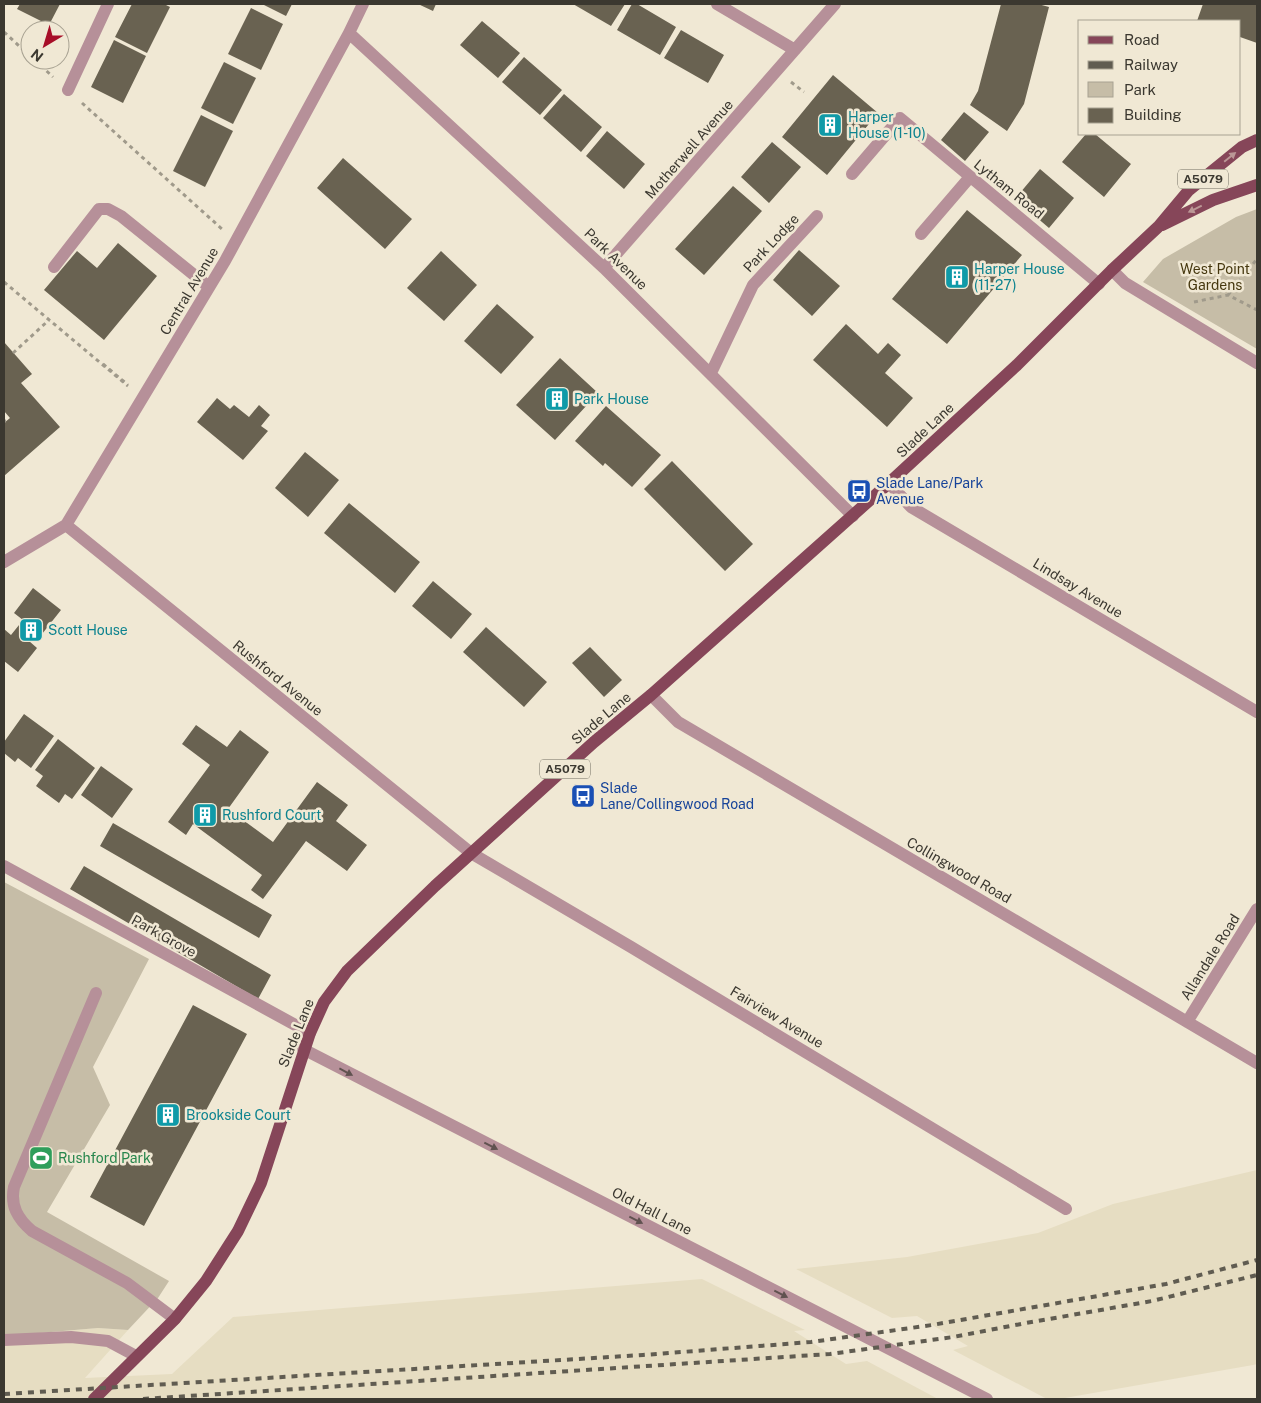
<svg xmlns="http://www.w3.org/2000/svg" width="1261" height="1403" font-family="'Public Sans',sans-serif">
<style>
.built{fill:#e6ddc2}
.green{fill:#c6bda7}
.building{fill:#696251}
.lines{fill:none;stroke-linecap:round;stroke-linejoin:round}
.path{stroke:#a09a8b;stroke-width:3;stroke-dasharray:4 4;stroke-linecap:butt}
.minor{stroke:#b69099;stroke-width:12}
.major{stroke:#864659;stroke-width:12}
.rail{stroke:#605c51;stroke-width:4;stroke-dasharray:6 6;stroke-linecap:butt}
.oneway{fill:#bb9796}
.oneway2{fill:#605250}
.labels{text-anchor:middle;dominant-baseline:central;stroke-width:5;stroke-linejoin:round;paint-order:stroke}
.shield{fill:#f0e8d4;stroke:#716d61;stroke-width:1}
.shield-label{font-size:12px;font-weight:bold;fill:#3b3830}
.culture-label{font-size:14px;fill:#0d838f;stroke:#f0e8d4;text-anchor:start}
.street-label{font-size:14px;fill:#3b3830;stroke:#f0e8d4}
.park-label{font-size:14px;fill:#46380f;stroke:#f0e8d4}
.transit-label{font-size:14px;fill:#164399;stroke:#f0e8d4;text-anchor:start}
.leisure-label{font-size:14px;fill:#27864d;stroke:#f0e8d4;text-anchor:start}
</style>
<rect width="100%" height="100%" fill="#f0e8d4"/>
<!-- built -->
<path class="built" d="M 1257,1170 L 1257,1364 L 1253,1365 L 1059,1399 L 1047,1399 L 953,1350 L 968,1346 L 917,1316 L 892,1318 L 796,1269 L 907,1257 L 1038,1233 L 1113,1204 Z
M 702,1279 L 805,1330 L 794,1331 L 846,1364 L 867,1361 L 938,1399 L 4,1399 L 4,1336 L 98,1328 L 128,1330 L 85,1378 L 172,1374 L 233,1317 Z"/>
<!-- green -->
<path class="green" d="M 1257,209 L 1257,349 L 1143,282 L 1163,259 L 1236,217 Z
M 4,882 L 149,959 L 93,1067 L 110,1105 L 47,1212 L 169,1281 L 158,1298 L 128,1330 L 98,1328 L 4,1336 Z"/>
<!-- building -->
<path class="building" d="M 20,4 L 60,4 L 49,25 L 17,9 Z
M 132,4 L 164,4 L 170,7 L 147,53 L 115,37 Z
M 262,4 L 292,4 L 286,16 Z
M 418,4 L 436,4 L 433,11 Z
M 573,4 L 625,4 L 611,26 Z
M 632,4 L 637,4 L 676,27 L 660,55 L 617,30 Z
M 1001,4 L 1038,4 L 1049,7 L 1024,104 L 1007,131 L 970,105 L 978,91 Z
M 1203,4 L 1257,4 L 1257,43 L 1240,37 L 1240,21 L 1197,21 Z
M 251,8 L 283,24 L 261,70 L 228,54 Z
M 482,21 L 520,53 L 498,78 L 460,45 Z
M 681,30 L 724,55 L 708,83 L 664,58 Z
M 114,40 L 146,56 L 123,103 L 91,87 Z
M 524,57 L 562,90 L 540,115 L 502,82 Z
M 224,62 L 256,78 L 233,124 L 201,108 Z
M 833,75 L 878,113 L 827,175 L 782,137 Z
M 564,94 L 602,127 L 581,152 L 543,118 Z
M 964,112 L 989,132 L 965,161 L 941,140 Z
M 201,115 L 233,131 L 205,187 L 173,171 Z
M 607,131 L 645,164 L 624,189 L 586,156 Z
M 1086,134 L 1095,134 L 1131,164 L 1104,197 L 1062,162 Z
M 772,142 L 801,167 L 769,203 L 741,177 Z
M 343,158 L 412,219 L 385,249 L 317,188 Z
M 1040,169 L 1074,198 L 1049,228 L 1015,199 Z
M 733,186 L 762,211 L 704,275 L 675,249 Z
M 967,210 L 1022,255 L 947,344 L 892,299 Z
M 118,243 L 157,276 L 104,340 L 44,290 L 77,251 L 97,268 Z
M 799,250 L 840,286 L 812,316 L 773,280 Z
M 441,251 L 477,285 L 444,321 L 407,288 Z
M 497,304 L 534,337 L 501,374 L 464,341 Z
M 846,324 L 878,354 L 888,343 L 901,355 L 885,373 L 913,398 L 887,427 L 813,360 Z
M 4,342 L 32,374 L 21,383 L 60,427 L 4,476 L 4,423 L 10,418 L 4,411 Z
M 560,358 L 598,393 L 555,440 L 516,405 Z
M 217,398 L 230,409 L 234,405 L 249,417 L 259,405 L 270,415 L 261,426 L 268,431 L 243,460 L 197,422 Z
M 606,406 L 661,455 L 632,487 L 605,463 L 603,466 L 575,441 Z
M 305,452 L 339,480 L 308,517 L 275,488 Z
M 672,461 L 753,544 L 725,571 L 644,489 Z
M 349,503 L 420,562 L 395,593 L 324,533 Z
M 433,581 L 472,614 L 451,639 L 412,606 Z
M 33,588 L 61,610 L 42,634 L 37,630 L 29,641 L 37,648 L 18,672 L 4,661 L 4,629 L 11,635 L 23,620 L 14,613 Z
M 486,627 L 547,682 L 524,707 L 463,652 Z
M 590,647 L 622,680 L 604,697 L 572,663 Z
M 24,714 L 54,736 L 31,768 L 18,758 L 15,762 L 4,753 L 4,742 Z
M 196,725 L 227,747 L 240,730 L 269,752 L 228,809 L 273,842 L 317,782 L 348,805 L 336,821 L 367,845 L 347,871 L 306,841 L 263,899 L 251,890 L 262,875 L 193,824 L 186,835 L 168,822 L 210,765 L 182,744 Z
M 58,739 L 95,768 L 72,799 L 65,794 L 59,803 L 36,786 L 43,776 L 35,770 Z
M 101,766 L 133,789 L 112,818 L 81,795 Z
M 113,823 L 272,915 L 259,938 L 100,846 Z
M 84,866 L 271,975 L 258,999 L 70,889 Z
M 193,1005 L 247,1034 L 144,1226 L 90,1197 Z"/>
<g class="lines">
<!-- path -->
<path class="path" d="M 4,32 L 30,56
M 35,60 L 53,77
M 791,82 L 804,92
M 82,103 L 222,229
M 4,282 L 128,386
M 1228,295 L 1257,259
M 1194,302 L 1228,295 L 1257,310
M 13,353 L 49,320
M 103,364 L 128,385
M 4,421 L 6,421"/>
<!-- minor -->
<path class="minor" d="M 717,4 L 795,50
M 349,33 L 604,268 L 853,516
M 68,90 L 108,4
M 852,174 L 900,118 L 1099,284
M 921,234 L 970,177
M 54,267 L 99,209 L 108,209 L 121,216 L 209,287
M 604,268 L 835,4
M 1112,270 L 1125,283 L 1257,363
M 711,373 L 753,285 L 817,216
M 889,483 L 911,507 L 1257,712
M 66,525 L 471,853 L 631,947 L 1066,1209
M 4,562 L 66,525 L 225,261 L 349,33 L 363,4
M 651,695 L 678,722 L 1257,1063
M 4,866 L 310,1033
M 96,993 L 14,1187 C 10,1206 18,1219 32,1231 L 127,1283 L 175,1319
M 1187,1022 L 1257,909
M 303,1049 L 987,1399
M 4,1340 L 71,1337 L 108,1341 L 136,1356"/>
<!-- major -->
<path class="major" d="M 1162,225 L 1213,200 L 1257,185
M 94,1399 L 175,1319 L 206,1281 L 238,1231 L 261,1183 L 310,1033 L 324,1002 L 347,971 L 435,886 L 594,742 L 651,695 L 889,483 L 1017,365 L 1112,270 L 1158,227 L 1189,190 L 1242,147 L 1257,140"/>
<!-- rail -->
<path class="rail" d="M 4,1394 L 643,1355 L 811,1342 L 932,1325 L 1166,1284 L 1257,1260
M 143,1399 L 830,1354 L 953,1337 L 1026,1323 L 1152,1301 L 1257,1275"/>
</g>
<!-- one-way arrows -->
<defs><path id="oneway-solid" d="M-6-.8H1V-3.2L6.5 0L1 3.2V.8H-6Z" transform="scale(1.25)"/></defs>
<g class="oneway">
<use href="#oneway-solid" transform="translate(1230 157) rotate(-39)"/>
<use href="#oneway-solid" transform="translate(1195 209) rotate(154)"/>
</g>
<g class="oneway2">
<use href="#oneway-solid" transform="translate(346 1072) rotate(28)"/>
<use href="#oneway-solid" transform="translate(491 1146) rotate(27)"/>
<use href="#oneway-solid" transform="translate(636 1220) rotate(27)"/>
<use href="#oneway-solid" transform="translate(781 1294) rotate(27)"/>
</g>
<!-- icons -->
<defs>
<symbol id="building-square" viewBox="-11 -11 22 22"><rect x="-9" y="-9" width="18" height="18" rx="4" fill="#0f9aa8" stroke="#f0e8d4"/><path d="M-4-6H4V6H1V3H-1V6H-4ZM-2.5-4.3h1.7v1.8h-1.7ZM.8-4.3h1.7v1.8H.8ZM-2.5-1h1.7V.8h-1.7ZM.8-1h1.7V.8H.8Z" fill="#fff"/></symbol>
<symbol id="bus-square" viewBox="-11 -11 22 22"><rect x="-9" y="-9" width="18" height="18" rx="4" fill="#1a4fb4" stroke="#f0e8d4"/><path d="M-5-6H5V4H4V6H2V4H-2V6H-4V4H-5ZM-3.5-4V0h7V-4ZM-3.5 1.2v1.5H-2V1.2ZM2 1.2v1.5H3.5V1.2Z" fill="#fff"/></symbol>
<symbol id="stadium-square" viewBox="-11 -11 22 22"><rect x="-9" y="-9" width="18" height="18" rx="4" fill="#2e9e5b" stroke="#f0e8d4"/><path d="M0-5a6.5 5 0 1 0 0 10a6.5 5 0 1 0 0-10ZM-3.5-1.8h7v3.6h-7Z" fill="#fff"/></symbol>
</defs>
<g fill-rule="evenodd">
<use href="#building-square" x="816" y="111" width="28" height="28"/>
<use href="#building-square" x="943" y="263" width="28" height="28"/>
<use href="#building-square" x="543" y="385" width="28" height="28"/>
<use href="#bus-square" x="845" y="477" width="28" height="28"/>
<use href="#building-square" x="17" y="616" width="28" height="28"/>
<use href="#bus-square" x="569" y="782" width="28" height="28"/>
<use href="#building-square" x="191" y="801" width="28" height="28"/>
<use href="#building-square" x="154" y="1101" width="28" height="28"/>
<use href="#stadium-square" x="27" y="1144" width="28" height="28"/>
</g>
<g class="labels">
<!-- shield labels -->
<g class="shield">
<rect x="1178" y="169.5" width="50" height="19" rx="4"/>
<rect x="540" y="759.5" width="50" height="19" rx="4"/>
</g>
<g class="shield-label">
<text x="1203" y="179">A5079</text>
<text x="565" y="769">A5079</text>
</g>
<!-- culture labels -->
<g class="culture-label">
<text x="848" y="117">Harper<tspan x="848" dy="16">House (1-10)</tspan></text>
<text x="974" y="269">Harper House<tspan x="974" dy="16">(11-27)</tspan></text>
<text x="574" y="399">Park House</text>
<text x="48" y="630">Scott House</text>
<text x="222" y="815">Rushford Court</text>
<text x="186" y="1115">Brookside Court</text>
</g>
<!-- street labels -->
<g class="street-label">
<text transform="translate(689 149) rotate(-49)">Motherwell Avenue</text>
<text transform="translate(1009 189) rotate(39)">Lytham Road</text>
<text transform="translate(771 243) rotate(-47)">Park Lodge</text>
<text transform="translate(616 259) rotate(44)">Park Avenue</text>
<text transform="translate(189 291) rotate(-59)">Central Avenue</text>
<text transform="translate(925 430) rotate(-43)">Slade Lane</text>
<text transform="translate(1078 588) rotate(31)">Lindsay Avenue</text>
<text transform="translate(278 678) rotate(39)">Rushford Avenue</text>
<text transform="translate(601 718) rotate(-40)">Slade Lane</text>
<text transform="translate(959 870) rotate(30)">Collingwood Road</text>
<text transform="translate(164 936) rotate(29)">Park Grove</text>
<text transform="translate(1210 957) rotate(-58)">Allandale Road</text>
<text transform="translate(777 1017) rotate(31)">Fairview Avenue</text>
<text transform="translate(296 1033) rotate(-68)">Slade Lane</text>
<text transform="translate(652 1211) rotate(27)">Old Hall Lane</text>
</g>
<!-- park labels -->
<g class="park-label">
<text x="1215" y="269">West Point<tspan x="1215" dy="16">Gardens</tspan></text>
</g>
<!-- transit labels -->
<g class="transit-label">
<text x="876" y="483">Slade Lane/Park<tspan x="876" dy="16">Avenue</tspan></text>
<text x="600" y="788">Slade<tspan x="600" dy="16">Lane/Collingwood Road</tspan></text>
</g>
<!-- leisure labels -->
<g class="leisure-label">
<text x="58" y="1158">Rushford Park</text>
</g>
</g>
<!-- border -->
<rect width="1261" height="1403" fill="none" stroke="#3b3830" stroke-width="10"/>
<!-- legend -->
<rect x="1078" y="20" width="162" height="115" fill="#f0e8d4" stroke="#a8a292"/>
<rect x="1088" y="36" width="25" height="8" fill="#864659" stroke="#a8a292"/>
<text x="1124" y="45" font-size="15" fill="#3b3830">Road</text>
<rect x="1088" y="61" width="25" height="8" fill="#605c51" stroke="#a8a292"/>
<text x="1124" y="70" font-size="15" fill="#3b3830">Railway</text>
<rect x="1088" y="82" width="25" height="15" fill="#c6bda7" stroke="#a8a292"/>
<text x="1124" y="95" font-size="15" fill="#3b3830">Park</text>
<rect x="1088" y="108" width="25" height="15" fill="#696251" stroke="#a8a292"/>
<text x="1124" y="120" font-size="15" fill="#3b3830">Building</text>
<!-- north arrow -->
<g transform="translate(45 45) rotate(218)"><circle r="24" fill="#f0e8d4" stroke="#a8a292"/>
<path d="M0-4L9 19L0 12L-9 19Z" fill="#a70e28"/>
<text y="-8" font-size="14" font-weight="bold" text-anchor="middle" fill="#3b3830">N</text>
</g>
</svg>
